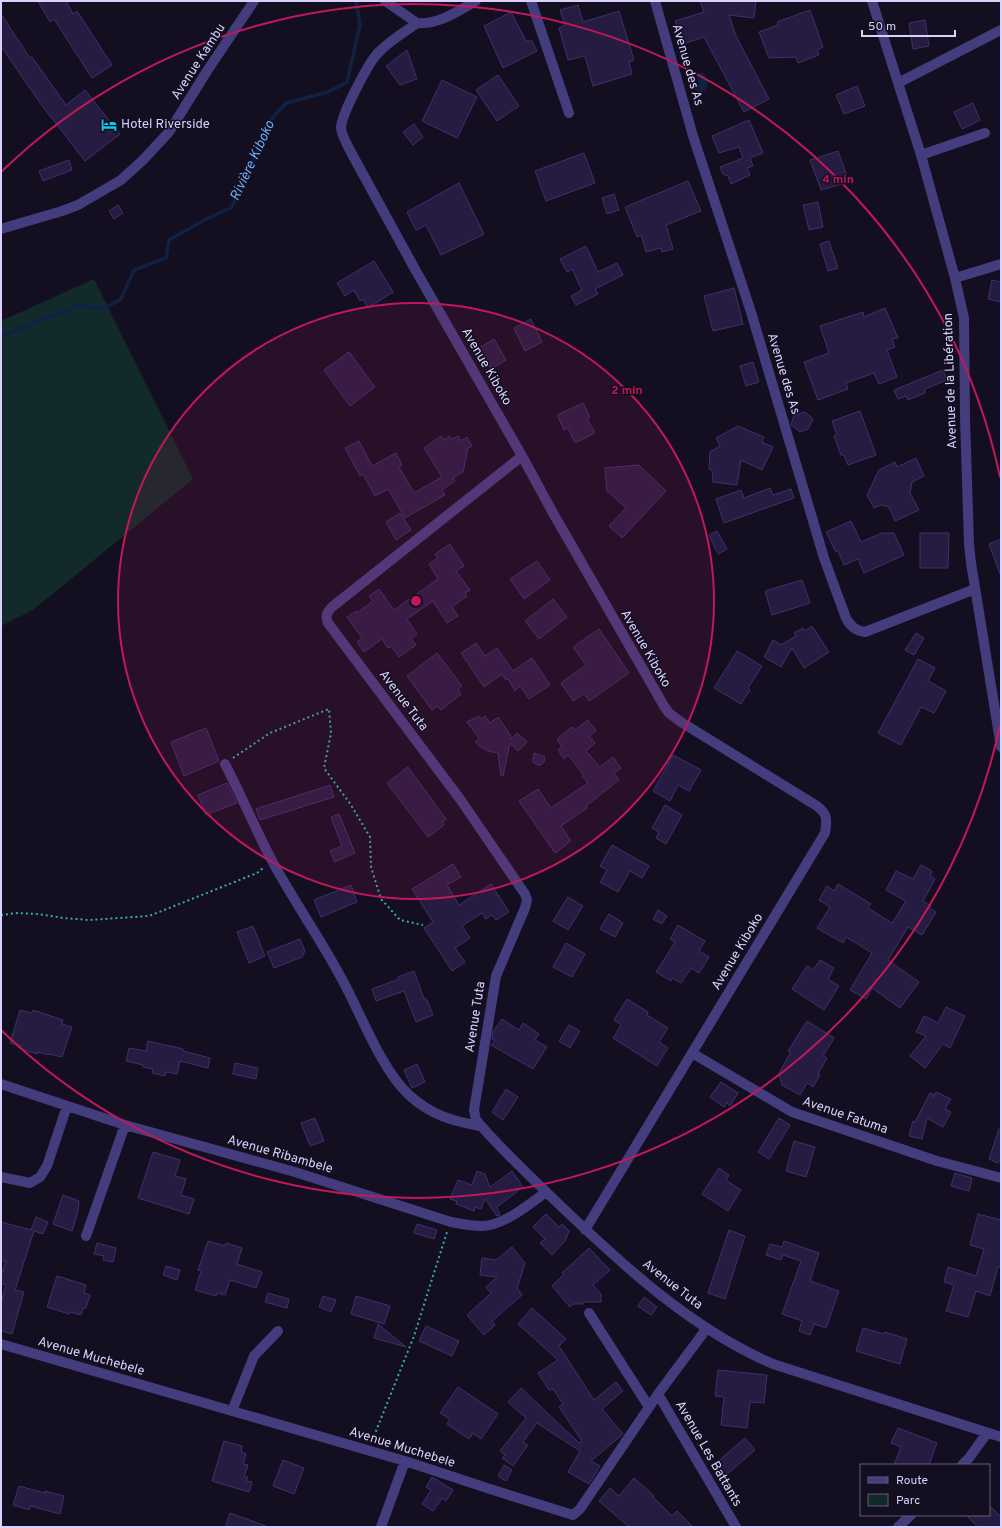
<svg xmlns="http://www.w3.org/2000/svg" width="1002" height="1528" font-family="Overpass,sans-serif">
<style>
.green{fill:#122a2a}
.water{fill:#112143}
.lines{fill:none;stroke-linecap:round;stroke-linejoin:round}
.stream{stroke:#112143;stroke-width:3.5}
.building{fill:#261c41;stroke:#3f306b}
.path{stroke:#36acac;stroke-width:2;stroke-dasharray:2 3;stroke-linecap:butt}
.minor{stroke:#433d7d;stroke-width:10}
.ring{fill:none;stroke:#c2185b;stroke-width:2}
.labels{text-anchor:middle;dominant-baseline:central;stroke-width:3;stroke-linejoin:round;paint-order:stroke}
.street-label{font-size:13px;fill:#d9d2fc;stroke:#130f21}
.poi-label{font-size:13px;fill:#d9d2fc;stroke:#130f21;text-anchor:start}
.water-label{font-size:14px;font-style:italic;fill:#66abf5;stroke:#130f21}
.centre{fill:#c2185b;stroke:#130f21;stroke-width:2}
.ring-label{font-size:12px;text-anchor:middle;font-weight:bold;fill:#c2185b;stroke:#130f21;stroke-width:3;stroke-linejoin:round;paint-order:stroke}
</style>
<rect width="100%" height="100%" fill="#130f21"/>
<!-- green -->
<path class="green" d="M 94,279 L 193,479 L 33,610 L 1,626 L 1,321 Z"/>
<!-- water -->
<path class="water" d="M 699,73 L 704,73 L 708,81 L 706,91 L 700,93 L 694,89 L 699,83 L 697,76 Z"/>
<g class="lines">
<!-- stream -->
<path class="stream" d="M 1,336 L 78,306 L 105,308 L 121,299 L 134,270 L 166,258 L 169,240 L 208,218 L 231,208 L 244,184 L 269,122 L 286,103 L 328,92 L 347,82 L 360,25 L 356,1"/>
</g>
<!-- building -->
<path class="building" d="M 38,1 L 66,1 L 73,14 L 77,11 L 112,65 L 92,78 L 54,19 L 50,22 Z
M 700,1 L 756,1 L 754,18 L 729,15 L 736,36 L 769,99 L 744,112 L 704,37 L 683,44 L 675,21 L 704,12 Z
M 578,5 L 583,22 L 619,11 L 634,60 L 629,62 L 632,74 L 593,86 L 585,56 L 568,60 L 559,28 L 565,25 L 560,10 Z
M 810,10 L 823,47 L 817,50 L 819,55 L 798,63 L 796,57 L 769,58 L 759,32 L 778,25 L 777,22 Z
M 511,12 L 526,41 L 532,41 L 537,51 L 503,68 L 484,26 Z
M 1,14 L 30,58 L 32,57 L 66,105 L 85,90 L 120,134 L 85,161 L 40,103 L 1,46 Z
M 925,20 L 929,46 L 913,49 L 909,23 Z
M 407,50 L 417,79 L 400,85 L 386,66 Z
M 498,75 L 519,106 L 497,121 L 476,90 Z
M 442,80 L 477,97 L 457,138 L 422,121 Z
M 857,86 L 865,106 L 844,114 L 836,95 Z
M 973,103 L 980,120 L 962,129 L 954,112 Z
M 749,120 L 763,153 L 750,158 L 753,166 L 747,168 L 750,175 L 731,184 L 728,176 L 723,174 L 720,167 L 743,158 L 739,147 L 719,153 L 712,136 Z
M 414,124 L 423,137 L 413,145 L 403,132 Z
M 838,151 L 849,182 L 821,190 L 810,160 Z
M 584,153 L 595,183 L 546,201 L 535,171 Z
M 69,160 L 72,170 L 43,181 L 39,171 Z
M 688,181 L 701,211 L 666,225 L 673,249 L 662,252 L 661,248 L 646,252 L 641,235 L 637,237 L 625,207 Z
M 459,183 L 484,234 L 441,255 L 426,225 L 416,230 L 407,212 Z
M 614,194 L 619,210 L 607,214 L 602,198 Z
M 818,202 L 823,227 L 809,230 L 803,205 Z
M 118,205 L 123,213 L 114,219 L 109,211 Z
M 829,241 L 838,268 L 828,271 L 820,244 Z
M 586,246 L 598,272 L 617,263 L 623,275 L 595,289 L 598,294 L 576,305 L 571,296 L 582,290 L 572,269 L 567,272 L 560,259 Z
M 374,261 L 393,292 L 368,308 L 363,299 L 360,301 L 354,290 L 345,296 L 337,283 Z
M 992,280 L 1001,282 L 1001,302 L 988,299 Z
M 734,288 L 743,324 L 713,331 L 704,296 Z
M 885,308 L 898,338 L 892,339 L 895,347 L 887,350 L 897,377 L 879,384 L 874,373 L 846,383 L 848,389 L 818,400 L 804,362 L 829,353 L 820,326 L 863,312 L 864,317 Z
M 531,319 L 542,342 L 525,351 L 514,328 Z
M 494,339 L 506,360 L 491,369 L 479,348 Z
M 349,352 L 375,387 L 350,406 L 324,370 Z
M 753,362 L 759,382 L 746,386 L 740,366 Z
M 943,370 L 947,380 L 925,389 L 925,393 L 908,400 L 906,396 L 898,399 L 894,390 Z
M 583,403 L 590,417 L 587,419 L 595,433 L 575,443 L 568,428 L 564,430 L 557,415 Z
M 860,411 L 876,455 L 848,465 L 844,455 L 841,455 L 834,436 L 837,435 L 832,421 Z
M 805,412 L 813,419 L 808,429 L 800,432 L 791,425 L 794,415 Z
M 738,426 L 764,437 L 762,442 L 773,447 L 762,470 L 741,460 L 737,485 L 713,482 L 712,470 L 709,469 L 710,452 L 720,446 L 716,438 Z
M 441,436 L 444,440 L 450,436 L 452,439 L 458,436 L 461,441 L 467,437 L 472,446 L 468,448 L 463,472 L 453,478 L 455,481 L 442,490 L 445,495 L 405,518 L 388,489 L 375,496 L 363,474 L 360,476 L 345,448 L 359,441 L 372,466 L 396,453 L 402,465 L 399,467 L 414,493 L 442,477 L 424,448 Z
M 916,458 L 924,476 L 912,482 L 910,493 L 919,510 L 895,521 L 889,507 L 881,505 L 874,508 L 867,495 L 879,470 L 895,462 L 897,467 Z
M 639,465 L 666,491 L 622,538 L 609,526 L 626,508 L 607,491 L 605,468 Z
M 770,488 L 773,495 L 791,489 L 794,498 L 724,523 L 716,499 L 741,490 L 744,498 Z
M 400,513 L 411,530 L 396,540 L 386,522 Z
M 851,521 L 861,542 L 882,533 L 894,533 L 904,555 L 864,573 L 858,559 L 844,565 L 838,551 L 836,552 L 826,532 Z
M 717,531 L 727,549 L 718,554 L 709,535 Z
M 920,533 L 949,533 L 948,568 L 920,568 Z
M 1001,539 L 1001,574 L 1000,574 L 989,544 Z
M 450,544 L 464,566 L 456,571 L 470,590 L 465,593 L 467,596 L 452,607 L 458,616 L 447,623 L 433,601 L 407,619 L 417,634 L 411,638 L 416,645 L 399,657 L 391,646 L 388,648 L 382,639 L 364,652 L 357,642 L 362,638 L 347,617 L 356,611 L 357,613 L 373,601 L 369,596 L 379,589 L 394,610 L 438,579 L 429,564 L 438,558 L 435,554 Z
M 537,561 L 550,580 L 524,599 L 510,579 Z
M 802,580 L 810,603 L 772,615 L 765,591 Z
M 553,599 L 567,617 L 539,639 L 525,621 Z
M 812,626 L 829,652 L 804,668 L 792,648 L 781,667 L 764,657 L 773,640 L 781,645 L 796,636 L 794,633 L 803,628 L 805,631 Z
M 599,629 L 629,673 L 589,701 L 584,694 L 573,701 L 561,683 L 586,665 L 573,647 Z
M 916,633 L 924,638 L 914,655 L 905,650 Z
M 476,643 L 485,656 L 497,648 L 513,671 L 532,658 L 550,685 L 529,699 L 520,686 L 515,691 L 508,679 L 506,680 L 502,674 L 484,687 L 461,653 Z
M 737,651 L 762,666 L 748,688 L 750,690 L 741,704 L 714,688 Z
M 437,653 L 462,686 L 458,689 L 461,694 L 441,710 L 437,706 L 432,710 L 407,676 Z
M 918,659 L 935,668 L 928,681 L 946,691 L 934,713 L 921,707 L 901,745 L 878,733 Z
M 479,716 L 481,719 L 485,716 L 490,723 L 498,717 L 511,736 L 511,739 L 517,733 L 527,742 L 518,751 L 510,743 L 503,776 L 501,776 L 498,753 L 488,751 L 481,747 L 475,742 L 479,738 L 467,722 Z
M 588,720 L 596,731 L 589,736 L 595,743 L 586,751 L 600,767 L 613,757 L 621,768 L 614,773 L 619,780 L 586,806 L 587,808 L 561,826 L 571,841 L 555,853 L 519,801 L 538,789 L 551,808 L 588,783 L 582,776 L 583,774 L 568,755 L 564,759 L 558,750 L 562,747 L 557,739 L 572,727 L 575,730 Z
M 206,728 L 219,761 L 184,776 L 171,742 Z
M 534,753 L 545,757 L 544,762 L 541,765 L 537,765 L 533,762 Z
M 673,755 L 701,770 L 689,791 L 678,785 L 670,801 L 653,791 Z
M 408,767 L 446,819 L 442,822 L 444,825 L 428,837 L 387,783 Z
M 227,783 L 237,803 L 206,815 L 198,795 Z
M 330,785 L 334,797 L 260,820 L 256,809 Z
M 665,805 L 682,815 L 666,844 L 656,838 L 659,832 L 652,828 Z
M 339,814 L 355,853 L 335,862 L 330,851 L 342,846 L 331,817 Z
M 612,845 L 649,866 L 642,878 L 630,871 L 618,892 L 600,882 L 607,870 L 600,866 Z
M 453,864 L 461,877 L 447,885 L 459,905 L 491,884 L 509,912 L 496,920 L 492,915 L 486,919 L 482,913 L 462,926 L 470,938 L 455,948 L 465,962 L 452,971 L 424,928 L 433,922 L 412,889 Z
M 921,865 L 932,871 L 930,876 L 935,879 L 923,901 L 931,906 L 929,908 L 936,912 L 922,935 L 908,927 L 888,960 L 919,982 L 900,1008 L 872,988 L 866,999 L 850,990 L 872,953 L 846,937 L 843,943 L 817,928 L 830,907 L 819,900 L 827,886 L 834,891 L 838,884 L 871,904 L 868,908 L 892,923 L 906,901 L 886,890 L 896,871 L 913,879 Z
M 351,885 L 357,902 L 321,917 L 314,900 Z
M 568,897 L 583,906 L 568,930 L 553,921 Z
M 658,910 L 667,916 L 662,924 L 653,919 Z
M 609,914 L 623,923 L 615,937 L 600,929 Z
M 678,925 L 705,941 L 699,951 L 709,957 L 699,973 L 691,968 L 681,983 L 672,978 L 671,981 L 656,972 L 675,942 L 670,939 Z
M 253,926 L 265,956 L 249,963 L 237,932 Z
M 300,939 L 305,951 L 302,957 L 274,968 L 267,952 Z
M 566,943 L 585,954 L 572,977 L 553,967 Z
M 820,960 L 834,968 L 828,979 L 839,986 L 824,1010 L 792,989 L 807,966 L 813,970 Z
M 414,971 L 424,999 L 426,998 L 433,1015 L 416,1022 L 404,991 L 376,1001 L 372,989 L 399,979 L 398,977 Z
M 627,999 L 648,1012 L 647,1015 L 668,1028 L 659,1042 L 668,1048 L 657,1066 L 613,1038 L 621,1025 L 614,1020 Z
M 946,1007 L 965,1016 L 950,1048 L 943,1044 L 925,1068 L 910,1056 L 926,1036 L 916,1032 L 924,1016 L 938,1023 Z
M 20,1010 L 32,1013 L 33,1010 L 63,1020 L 62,1024 L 72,1027 L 62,1057 L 49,1054 L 49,1055 L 38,1052 L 38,1054 L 20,1049 L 21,1046 L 10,1043 Z
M 502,1019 L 519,1030 L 523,1023 L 539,1034 L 535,1040 L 547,1047 L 533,1069 L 491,1045 L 495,1040 L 492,1039 L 493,1032 Z
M 807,1021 L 834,1038 L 823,1056 L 827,1058 L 818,1074 L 820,1075 L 813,1087 L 807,1083 L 800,1095 L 782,1085 L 779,1073 L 791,1052 L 788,1051 Z
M 569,1025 L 580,1031 L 570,1048 L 559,1041 Z
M 148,1041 L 183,1049 L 183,1051 L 210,1058 L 208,1068 L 180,1061 L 177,1074 L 166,1072 L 165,1076 L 152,1073 L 153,1069 L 143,1067 L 143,1065 L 126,1061 L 129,1048 L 146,1051 Z
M 235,1063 L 258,1068 L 256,1079 L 233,1074 Z
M 417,1064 L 425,1082 L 412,1088 L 404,1070 Z
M 721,1082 L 738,1093 L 730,1106 L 727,1103 L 724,1107 L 710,1097 Z
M 506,1089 L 518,1097 L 503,1120 L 492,1112 Z
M 936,1092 L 951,1099 L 945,1109 L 951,1112 L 943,1127 L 927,1118 L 922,1139 L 909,1136 L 913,1121 L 915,1122 L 930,1093 L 934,1095 L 933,1097 Z
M 315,1118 L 324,1141 L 310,1146 L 301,1123 Z
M 779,1118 L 790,1125 L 769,1159 L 758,1152 Z
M 999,1129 L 1001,1129 L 1001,1157 L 998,1163 L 989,1159 Z
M 794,1141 L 815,1147 L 806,1177 L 786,1171 Z
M 153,1152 L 180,1160 L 175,1176 L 186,1179 L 181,1195 L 194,1199 L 189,1214 L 138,1198 Z
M 719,1168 L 729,1175 L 726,1180 L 741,1190 L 728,1211 L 702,1194 Z
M 477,1171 L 485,1174 L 490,1187 L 512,1171 L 523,1187 L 497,1207 L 500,1215 L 497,1216 L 485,1199 L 481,1209 L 475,1207 L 474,1211 L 456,1204 L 457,1201 L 450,1199 L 458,1180 L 472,1185 Z
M 955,1173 L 972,1178 L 969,1191 L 951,1186 Z
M 63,1195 L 79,1201 L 78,1211 L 72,1231 L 53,1224 Z
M 546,1214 L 559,1227 L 562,1224 L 569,1231 L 565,1241 L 552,1255 L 540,1243 L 545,1239 L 533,1227 Z
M 978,1214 L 1001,1220 L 1001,1268 L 998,1267 L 990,1296 L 976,1291 L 968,1317 L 946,1311 L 954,1285 L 944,1282 L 948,1267 L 976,1276 L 984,1249 L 970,1245 Z
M 36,1217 L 48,1222 L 43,1234 L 34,1231 L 15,1290 L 24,1292 L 12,1334 L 1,1331 L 1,1303 L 6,1285 L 1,1284 L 1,1276 L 6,1261 L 1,1261 L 1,1222 L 31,1230 Z
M 417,1224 L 437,1230 L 434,1239 L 414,1233 Z
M 729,1230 L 745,1236 L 725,1299 L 708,1293 Z
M 208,1241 L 225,1246 L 226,1243 L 242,1248 L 237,1264 L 262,1272 L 256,1288 L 230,1280 L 225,1295 L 217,1293 L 216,1296 L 195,1290 L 201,1271 L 198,1270 Z
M 784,1241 L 819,1253 L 810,1281 L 839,1291 L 826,1328 L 814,1324 L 810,1335 L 799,1331 L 802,1321 L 782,1314 L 801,1261 L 783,1255 L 781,1260 L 766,1255 L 770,1244 L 782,1247 Z
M 97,1243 L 116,1248 L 113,1262 L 103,1260 L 104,1256 L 94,1254 Z
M 512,1247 L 525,1263 L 517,1288 L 522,1295 L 492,1321 L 495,1325 L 484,1335 L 467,1315 L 491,1293 L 486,1287 L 497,1277 L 480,1275 L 482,1258 L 496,1260 Z
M 589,1248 L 610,1270 L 593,1285 L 601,1294 L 601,1302 L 583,1302 L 583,1304 L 573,1304 L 570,1307 L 552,1286 L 564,1274 L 562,1273 Z
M 166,1266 L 180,1270 L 177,1280 L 163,1275 Z
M 57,1276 L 86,1285 L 84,1293 L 90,1295 L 86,1308 L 83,1308 L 81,1315 L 71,1312 L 69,1314 L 47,1307 Z
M 268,1293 L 289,1299 L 287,1308 L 265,1302 Z
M 323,1296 L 336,1300 L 331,1312 L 319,1307 Z
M 356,1296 L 390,1306 L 384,1324 L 351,1314 Z
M 644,1297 L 657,1307 L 651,1315 L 638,1306 Z
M 532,1308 L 566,1339 L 559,1346 L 594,1400 L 616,1382 L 623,1391 L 602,1409 L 623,1434 L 591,1461 L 600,1466 L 589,1484 L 568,1472 L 580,1451 L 537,1423 L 523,1442 L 528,1445 L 513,1466 L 502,1458 L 505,1455 L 500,1451 L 526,1418 L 508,1402 L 521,1388 L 579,1443 L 582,1441 L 559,1407 L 563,1404 L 553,1389 L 549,1390 L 538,1373 L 558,1360 L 518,1324 Z
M 378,1324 L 406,1347 L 374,1338 Z
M 426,1326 L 459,1341 L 452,1356 L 419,1341 Z
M 863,1328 L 884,1334 L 885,1332 L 907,1339 L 900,1364 L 856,1351 Z
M 718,1370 L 767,1375 L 764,1403 L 750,1402 L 747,1428 L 721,1425 L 724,1397 L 715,1396 Z
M 458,1387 L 498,1414 L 481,1439 L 473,1433 L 469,1439 L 447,1424 L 450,1419 L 440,1413 Z
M 898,1428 L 937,1443 L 929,1465 L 894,1465 L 901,1447 L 891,1443 Z
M 745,1438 L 755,1450 L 724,1477 L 714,1465 Z
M 224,1441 L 242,1446 L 241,1452 L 246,1454 L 243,1464 L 248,1465 L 244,1477 L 248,1477 L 246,1481 L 252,1482 L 249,1492 L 212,1481 Z
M 283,1460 L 304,1468 L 294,1494 L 273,1486 Z
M 504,1465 L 512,1470 L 506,1481 L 498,1476 Z
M 432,1477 L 453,1490 L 446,1501 L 442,1498 L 433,1511 L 422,1504 L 431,1490 L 426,1487 Z
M 634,1478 L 654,1496 L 653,1497 L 672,1516 L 677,1511 L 693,1527 L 629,1527 L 599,1501 L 610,1488 L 619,1496 Z
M 19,1486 L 45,1493 L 45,1491 L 64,1496 L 60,1514 L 31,1506 L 29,1510 L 13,1505 Z
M 989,1505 L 1001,1517 L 1001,1527 L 978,1527 L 966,1515 L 989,1515 Z
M 230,1513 L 266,1526 L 266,1527 L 225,1527 Z"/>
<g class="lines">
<!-- path -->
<path class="path" d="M 233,758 L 270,733 L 329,709 L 331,733 L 324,768 L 351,805 L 370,837 L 371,867 L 381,899 L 400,920 L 423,925
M 1,915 L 18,913 L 38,914 L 63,918 L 89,920 L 149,916 L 257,873 L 263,868
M 372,1441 L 414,1336 L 447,1232"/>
<!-- minor -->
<path class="minor" d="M 385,1 L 417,23 C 438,25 458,11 476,1
M 531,1 L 569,113
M 655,1 L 693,136 L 751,312 L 824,558 L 846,618 C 850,626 856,631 865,632 L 975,589
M 872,1 L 921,155 L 955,278 L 964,318 L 965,418 L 969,544 L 971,563 L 1001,747
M 417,23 C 405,32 391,40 380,51 C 370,59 341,115 341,128 C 342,137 349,148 353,156 L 416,271 L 522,456 L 553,513 L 664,706 L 669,713 L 681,722 L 817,806 C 828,814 827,821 825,833 L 585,1230
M 898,83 L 1001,30
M 921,155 L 985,133
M 1,229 L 62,211 L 78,205 L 121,180 L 143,160 L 169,132 L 207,71 L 254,1
M 955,278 L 1001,264
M 522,456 L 332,607 C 327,612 325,616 328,623 L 460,799 L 525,894 L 527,900 L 525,908 L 496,976 L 474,1110 L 476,1120 C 503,1152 535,1181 565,1210 C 628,1270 694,1330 773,1364 L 1001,1437
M 225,764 C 241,795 255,828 271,859 C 294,902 323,942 345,985 C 362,1017 382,1070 409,1095 C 431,1115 452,1121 480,1126
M 692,1053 L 792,1112 L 937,1161 L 1001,1178
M 1,1084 L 125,1125 L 295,1172 L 451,1222 C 461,1224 472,1226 482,1226 C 503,1226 530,1204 546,1192
M 1,1177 L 30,1183 L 40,1177 L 47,1166 L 67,1106
M 86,1236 L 125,1125
M 589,1313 L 649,1407
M 1,1344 L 405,1461 L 490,1489 L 573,1515 L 580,1509 L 658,1394 L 707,1328
M 658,1394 L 736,1527
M 232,1411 L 254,1356 L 278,1331
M 962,1465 L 969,1458 L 987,1433
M 381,1527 L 405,1461
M 898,1527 L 911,1515"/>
</g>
<!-- distance rings -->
<circle cx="416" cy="601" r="298" fill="#c2185b" fill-opacity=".12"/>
<g class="ring">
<circle cx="416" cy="601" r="298"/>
<path d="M1000 725A597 597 0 0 1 1 1030M1 172A597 597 0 0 1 1000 477"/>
</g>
<!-- icons -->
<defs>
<symbol id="hotel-bare" viewBox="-9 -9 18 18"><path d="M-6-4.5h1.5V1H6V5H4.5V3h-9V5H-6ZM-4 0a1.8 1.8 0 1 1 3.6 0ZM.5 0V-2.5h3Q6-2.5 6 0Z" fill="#0fc8eb" stroke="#130f21" stroke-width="2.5" paint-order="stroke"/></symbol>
</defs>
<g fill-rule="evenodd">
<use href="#hotel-bare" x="98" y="114" width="22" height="22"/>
</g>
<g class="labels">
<!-- street labels -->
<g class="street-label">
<text transform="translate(199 62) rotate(-57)">Avenue Kambu</text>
<text transform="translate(687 65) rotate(74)">Avenue des As</text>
<text transform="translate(486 367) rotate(60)">Avenue Kiboko</text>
<text transform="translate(783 374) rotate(73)">Avenue des As</text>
<text transform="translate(951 381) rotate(-92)">Avenue de la Libération</text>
<text transform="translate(645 649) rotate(60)">Avenue Kiboko</text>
<text transform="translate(403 701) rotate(53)">Avenue Tuta</text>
<text transform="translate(738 952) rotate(-59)">Avenue Kiboko</text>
<text transform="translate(476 1017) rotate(-81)">Avenue Tuta</text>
<text transform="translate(845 1116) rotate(19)">Avenue Fatuma</text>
<text transform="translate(280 1155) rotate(16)">Avenue Ribambele</text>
<text transform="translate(672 1285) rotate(38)">Avenue Tuta</text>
<text transform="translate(91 1357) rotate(16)">Avenue Muchebele</text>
<text transform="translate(402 1448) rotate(17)">Avenue Muchebele</text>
<text transform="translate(708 1454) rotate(60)">Avenue Les Battants</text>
</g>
<!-- poi labels -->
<g class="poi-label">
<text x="121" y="125">Hotel Riverside</text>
</g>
<!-- water labels -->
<g class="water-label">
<text transform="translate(253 161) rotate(-65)">Rivière Kiboko</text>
</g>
</g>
<circle cx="416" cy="601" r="6" class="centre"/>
<g class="ring-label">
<text x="838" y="183">4 min</text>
<text x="627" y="394">2 min</text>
</g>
<!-- border -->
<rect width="1002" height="1528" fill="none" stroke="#d9d2fc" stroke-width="4"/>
<!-- legend -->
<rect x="860" y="1464" width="130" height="52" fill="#130f21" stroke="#625d79"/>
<rect x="868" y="1477" width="20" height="6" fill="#433d7d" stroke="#625d79"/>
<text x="896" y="1484" font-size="12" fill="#d9d2fc">Route</text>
<rect x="868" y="1494" width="20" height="12" fill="#122a2a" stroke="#625d79"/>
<text x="896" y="1504" font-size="12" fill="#d9d2fc">Parc</text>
<!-- scale -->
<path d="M862 30v6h93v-6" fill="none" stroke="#d9d2fc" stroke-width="2"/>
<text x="868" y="30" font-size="12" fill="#d9d2fc" stroke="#130f21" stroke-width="3" paint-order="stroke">50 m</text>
</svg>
